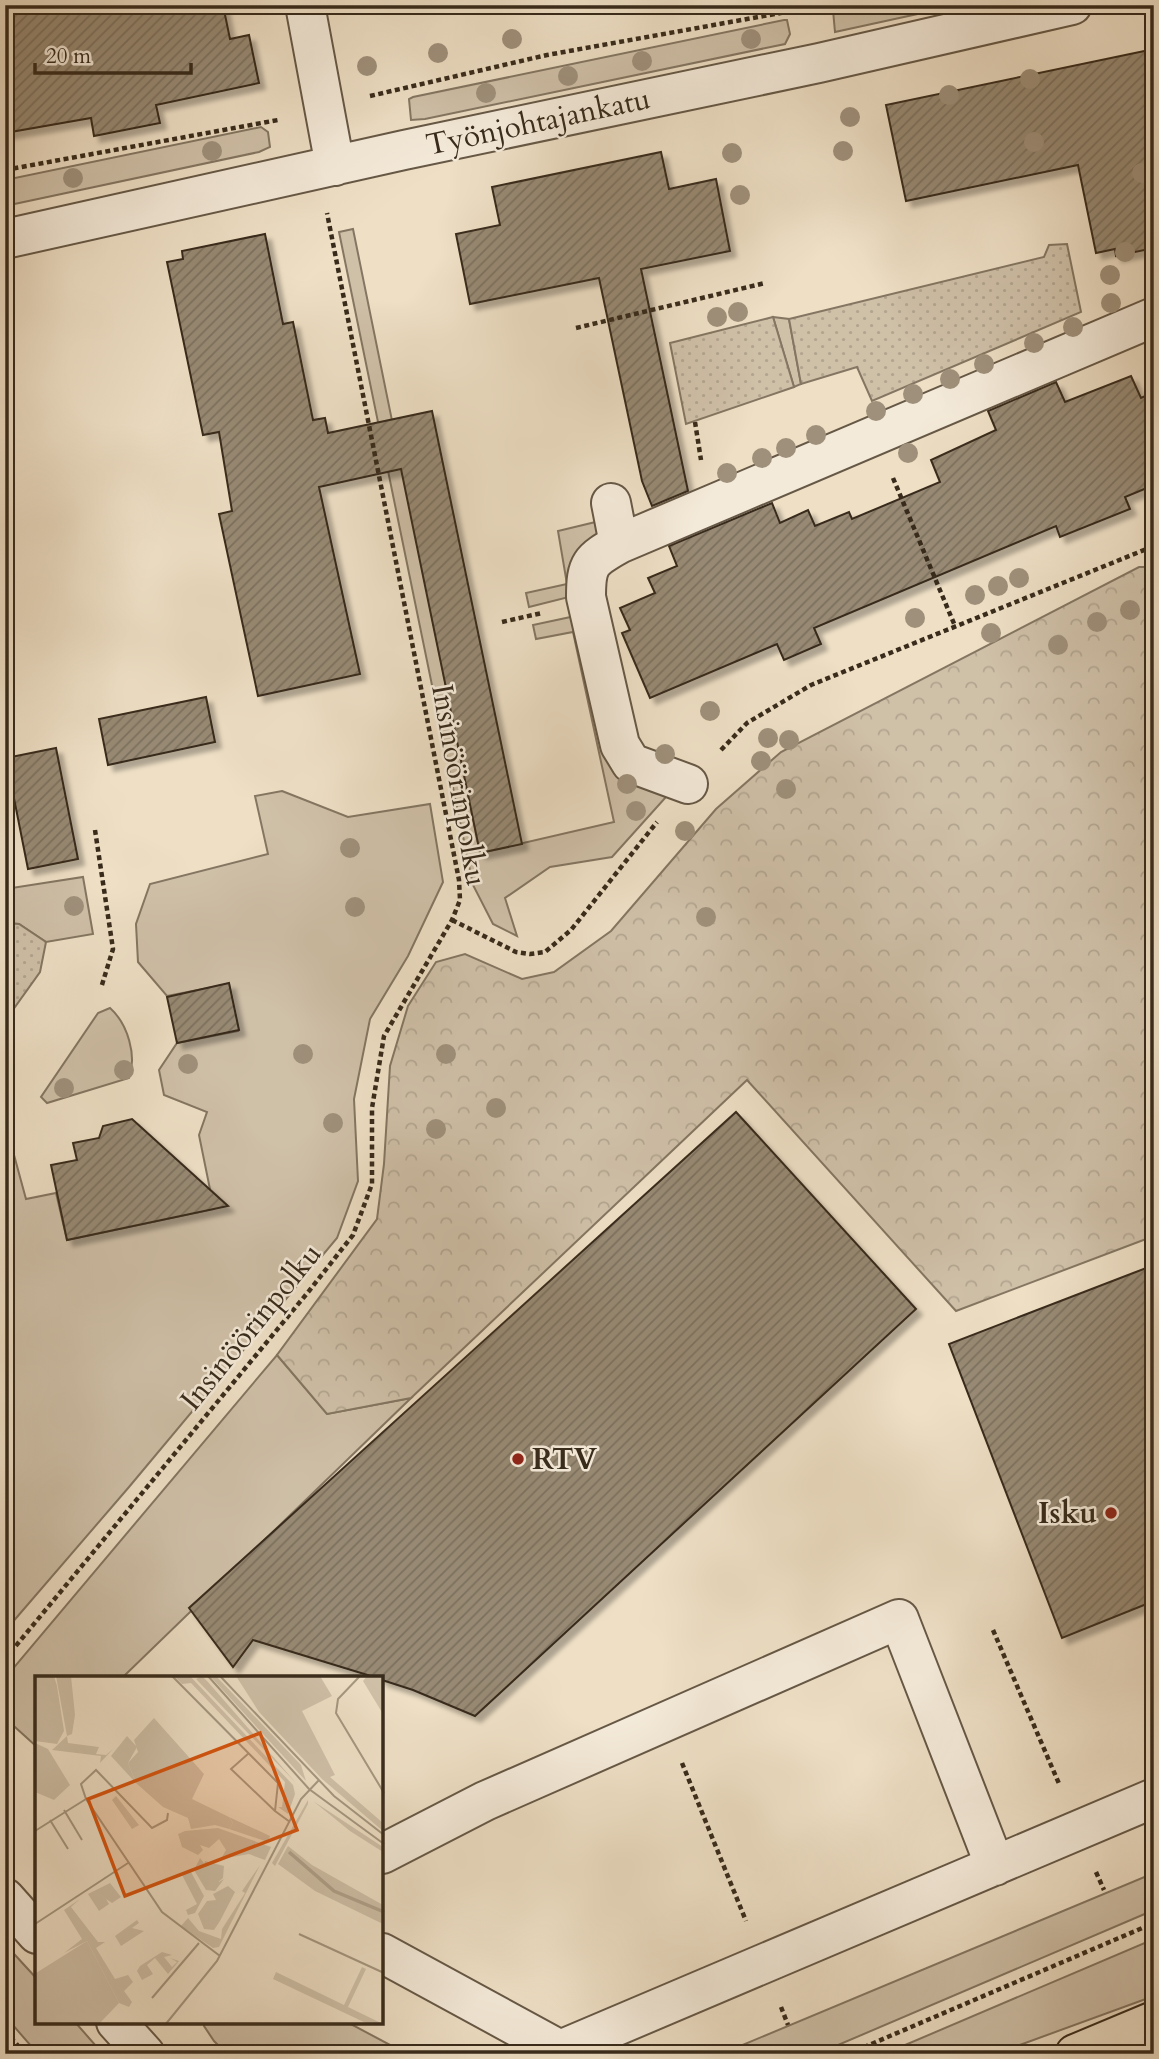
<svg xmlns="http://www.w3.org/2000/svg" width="1159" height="2059" font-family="Cardo,serif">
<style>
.grass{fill:#cfc0a8;stroke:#847662;stroke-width:2}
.forest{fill:url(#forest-crowns);stroke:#847662;stroke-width:2}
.park{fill:url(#park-dots);stroke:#847662;stroke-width:2}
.building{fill:url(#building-hatch);stroke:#382b1b;stroke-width:2;filter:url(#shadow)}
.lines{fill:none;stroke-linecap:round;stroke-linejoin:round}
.minor-casing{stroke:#665846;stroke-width:42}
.major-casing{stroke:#382b1b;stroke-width:42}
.path{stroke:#382b1b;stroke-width:4.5;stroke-dasharray:5 3.5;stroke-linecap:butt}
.minor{stroke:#f4ead9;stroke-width:38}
.major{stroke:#eedfc5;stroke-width:38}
.tree{fill:#9f907b}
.poi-dot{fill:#8f2418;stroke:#f4ead9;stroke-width:2.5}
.labels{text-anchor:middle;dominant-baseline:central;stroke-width:5;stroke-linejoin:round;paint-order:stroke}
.street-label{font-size:30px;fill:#382b1b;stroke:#f4ead9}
.poi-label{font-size:30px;font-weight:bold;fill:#382b1b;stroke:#f4ead9;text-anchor:start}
.inset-river{fill:none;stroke:#b0a28b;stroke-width:3.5}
.inset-road{fill:none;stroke:#a59781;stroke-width:2}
.view{fill:#d6540e;fill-opacity:0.15;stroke:#d6540e;stroke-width:3.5}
.inset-edge{fill:none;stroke:#382b1b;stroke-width:3.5}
</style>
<defs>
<pattern id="forest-crowns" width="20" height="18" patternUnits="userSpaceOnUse" patternTransform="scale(1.75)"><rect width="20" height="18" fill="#cfc0a8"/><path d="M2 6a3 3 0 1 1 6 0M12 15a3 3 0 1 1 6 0" fill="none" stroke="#b2a590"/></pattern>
<pattern id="park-dots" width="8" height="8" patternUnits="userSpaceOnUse" patternTransform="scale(1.75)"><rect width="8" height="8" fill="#cfc0a8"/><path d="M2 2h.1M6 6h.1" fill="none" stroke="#b2a590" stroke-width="1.8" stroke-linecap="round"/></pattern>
<pattern id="building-hatch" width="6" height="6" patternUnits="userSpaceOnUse" patternTransform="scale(1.75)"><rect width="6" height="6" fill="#978973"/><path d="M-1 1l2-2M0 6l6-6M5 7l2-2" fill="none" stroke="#7c705e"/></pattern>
<filter id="shadow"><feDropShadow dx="6" dy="6" stdDeviation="2" flood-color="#0004"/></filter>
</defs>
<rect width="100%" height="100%" fill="#eedfc5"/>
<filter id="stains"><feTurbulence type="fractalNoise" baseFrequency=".00286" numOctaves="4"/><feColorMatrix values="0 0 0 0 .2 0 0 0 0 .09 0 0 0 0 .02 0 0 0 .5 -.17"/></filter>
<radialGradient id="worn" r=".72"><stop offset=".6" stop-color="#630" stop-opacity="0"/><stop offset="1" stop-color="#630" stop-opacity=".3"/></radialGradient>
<!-- grass -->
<path class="grass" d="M 851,5 L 959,5 L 835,32 L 833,10 Z
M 784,20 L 787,20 L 790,34 L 785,44 L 425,119 L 411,120 L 409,99 L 413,97 Z
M 261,127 L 268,132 L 270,147 L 259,152 L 5,206 L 5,180 Z
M 353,229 L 480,853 L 614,822 L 573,632 L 536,639 L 533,625 L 580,615 L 612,750 L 675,787 L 612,857 L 550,867 L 505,898 L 517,936 L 493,924 L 473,885 L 339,232 Z
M 773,317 L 789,319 L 801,384 L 794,387 Z
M 604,520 L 577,595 L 529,607 L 526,593 L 567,584 L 558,531 Z
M 282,791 L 348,817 L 430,804 L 443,882 L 408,956 L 370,1019 L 354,1099 L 358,1181 L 337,1238 L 129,1487 L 5,1631 L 5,1151 L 10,1150 L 14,1155 L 26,1199 L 56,1193 L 67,1240 L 214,1209 L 199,1135 L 207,1112 L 164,1095 L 159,1070 L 177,1043 L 238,1031 L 229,984 L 167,996 L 138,962 L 136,924 L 150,884 L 268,854 L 255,796 Z
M 5,876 L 7,884 L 12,888 L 83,877 L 93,934 L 46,942 L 19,924 L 5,923 Z
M 110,1008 C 128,1024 137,1056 129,1078 L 47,1103 L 41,1097 L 98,1013 Z
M 277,1355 L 327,1414 L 411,1398 L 123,1677 L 37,1678 L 37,1747 L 5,1718 L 5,1678 Z
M 1154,1873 L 1154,1910 L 817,2054 L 721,2054 Z
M 1154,1939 L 1154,1996 L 995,2054 L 884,2054 Z
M 5,1944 L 37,1979 L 37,2022 L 75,2022 L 103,2054 L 38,2054 L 5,2016 Z
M 205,2022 L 347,2022 L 407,2054 L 227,2054 L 214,2041 L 204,2026 Z"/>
<!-- forest -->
<path class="forest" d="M 1139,567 L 1154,567 L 1154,1236 L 956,1311 L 747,1080 L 411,1398 L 327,1414 L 277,1355 L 377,1219 L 384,1164 L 390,1066 L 408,1006 L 436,962 L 465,954 L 522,979 L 554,972 L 611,931 L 716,809 L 781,752 Z"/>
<!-- park -->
<path class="park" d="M 1067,244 L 1081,312 L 872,401 L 857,367 L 801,384 L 789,319 L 1044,257 L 1049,245 Z
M 773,317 L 794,387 L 686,424 L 670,343 Z
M 5,923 L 19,924 L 46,942 L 40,972 L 5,1021 Z"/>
<!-- building -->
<path class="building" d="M 5,5 L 223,5 L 230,39 L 249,35 L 259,83 L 156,105 L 160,123 L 94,136 L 91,118 L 5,133 Z
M 1154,49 L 1154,248 L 1116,256 L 1115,249 L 1096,253 L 1078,165 L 906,201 L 886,105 Z
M 661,152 L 669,189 L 716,179 L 730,251 L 641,269 L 688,491 L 652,506 L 642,481 L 599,278 L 470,304 L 456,234 L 500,225 L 492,187 Z
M 265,234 L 283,324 L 293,322 L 313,420 L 325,418 L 328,433 L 432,411 L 522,844 L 480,853 L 401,469 L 319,487 L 360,674 L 258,696 L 219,514 L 232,511 L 219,432 L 203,435 L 167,262 L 183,259 L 182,251 Z
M 1131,376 L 1141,398 L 1154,392 L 1154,485 L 1125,497 L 1130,509 L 1060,537 L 1056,526 L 814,628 L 821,644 L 784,660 L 777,644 L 650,698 L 622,633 L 630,630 L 620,608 L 655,593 L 648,578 L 677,566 L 669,546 L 772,503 L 780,523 L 808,510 L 815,526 L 849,512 L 852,519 L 940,482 L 931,460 L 996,430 L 988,411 L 1056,382 L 1065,402 Z
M 206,697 L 215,742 L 108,765 L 99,719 Z
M 56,748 L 78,859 L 28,869 L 6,758 Z
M 229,983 L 239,1030 L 177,1043 L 167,997 Z
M 736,1112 L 916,1309 L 475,1716 L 413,1690 L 382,1680 L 382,1677 L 374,1677 L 253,1640 L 233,1667 L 189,1608 Z
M 132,1119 L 228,1206 L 67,1240 L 51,1165 L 77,1160 L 73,1143 L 99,1138 L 103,1126 Z
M 1154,1265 L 1154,1601 L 1062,1638 L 949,1344 Z"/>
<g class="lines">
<defs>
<path id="minor" d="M 305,5 L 335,166
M 5,239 L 404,150 L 819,63 L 1072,5
M 611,503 L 619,544
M 688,784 L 631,763 L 620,745 L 586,597 C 586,564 590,560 619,544 L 1154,317
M 382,1854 L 485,1801 L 899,1619 L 995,1866
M 5,1898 L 37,1934
M 382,1953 L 560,2050 L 1154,1798
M 116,2022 L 145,2054"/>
<path id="major" d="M 1075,2054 L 1154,2021"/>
</defs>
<!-- minor casing -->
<use href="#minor" class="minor-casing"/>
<!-- major casing -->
<use href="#major" class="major-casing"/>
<!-- path -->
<path class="path" d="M 370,96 L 547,55 L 825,5
M 5,170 L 278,120
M 576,328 L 765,283
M 695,422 L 701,460
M 893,478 L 955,626
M 502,622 L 542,613
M 721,750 L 747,723 L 811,685 L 1154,546
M 95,830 L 113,949 L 101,988
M 452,920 L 516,952 L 530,954 L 545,952 L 571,930 L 657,822
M 993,1630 L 1060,1786
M 5,1659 L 309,1291 L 353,1235 L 372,1184 L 372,1108 L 384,1036 L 452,920 L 460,900 L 459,880 L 327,213
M 682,1763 L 746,1921
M 1096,1872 L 1104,1890
M 781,2007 L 788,2025
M 5,2031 L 25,2054
M 848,2054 L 1154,1923"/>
<!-- minor -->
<use href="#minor" class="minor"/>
<!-- major -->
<use href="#major" class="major"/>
</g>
<!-- trees -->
<g class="tree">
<circle cx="512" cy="39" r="10"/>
<circle cx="751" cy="39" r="10"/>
<circle cx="438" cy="53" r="10"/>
<circle cx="642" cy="61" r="10"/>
<circle cx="367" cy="66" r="10"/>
<circle cx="568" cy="76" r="10"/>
<circle cx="1030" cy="79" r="10"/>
<circle cx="486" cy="93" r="10"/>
<circle cx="949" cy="95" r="10"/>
<circle cx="850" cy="117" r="10"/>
<circle cx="1034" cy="142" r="10"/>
<circle cx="212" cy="151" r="10"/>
<circle cx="843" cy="151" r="10"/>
<circle cx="732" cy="153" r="10"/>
<circle cx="1142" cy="173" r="10"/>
<circle cx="73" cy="178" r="10"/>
<circle cx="740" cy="195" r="10"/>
<circle cx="1125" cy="252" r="10"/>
<circle cx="1110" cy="275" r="10"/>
<circle cx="1111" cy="303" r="10"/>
<circle cx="738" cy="312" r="10"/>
<circle cx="717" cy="317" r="10"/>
<circle cx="1073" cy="327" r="10"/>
<circle cx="1034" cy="343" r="10"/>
<circle cx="984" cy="364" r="10"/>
<circle cx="950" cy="379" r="10"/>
<circle cx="913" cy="394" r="10"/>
<circle cx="876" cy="411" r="10"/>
<circle cx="816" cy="435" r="10"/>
<circle cx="786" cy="448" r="10"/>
<circle cx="908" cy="453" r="10"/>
<circle cx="762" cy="458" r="10"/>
<circle cx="727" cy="473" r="10"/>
<circle cx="1019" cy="578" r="10"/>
<circle cx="998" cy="586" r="10"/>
<circle cx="975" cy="595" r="10"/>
<circle cx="1130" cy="610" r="10"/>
<circle cx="915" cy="618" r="10"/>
<circle cx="1097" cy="622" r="10"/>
<circle cx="991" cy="633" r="10"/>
<circle cx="1058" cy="645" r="10"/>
<circle cx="710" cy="711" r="10"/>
<circle cx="768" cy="738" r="10"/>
<circle cx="789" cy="740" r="10"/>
<circle cx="665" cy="754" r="10"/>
<circle cx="761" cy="761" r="10"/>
<circle cx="627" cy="784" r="10"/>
<circle cx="786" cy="789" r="10"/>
<circle cx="636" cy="811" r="10"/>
<circle cx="685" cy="831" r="10"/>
<circle cx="350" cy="848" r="10"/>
<circle cx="74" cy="906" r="10"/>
<circle cx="355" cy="907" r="10"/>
<circle cx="706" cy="917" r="10"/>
<circle cx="303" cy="1054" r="10"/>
<circle cx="446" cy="1054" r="10"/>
<circle cx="188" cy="1064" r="10"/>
<circle cx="124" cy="1070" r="10"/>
<circle cx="64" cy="1088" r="10"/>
<circle cx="496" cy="1108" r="10"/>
<circle cx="333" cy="1123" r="10"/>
<circle cx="436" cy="1129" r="10"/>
</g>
<!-- markers -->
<g class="poi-dot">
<circle cx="518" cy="1459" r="7"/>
<circle cx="1111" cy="1513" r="7"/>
</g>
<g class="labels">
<!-- street labels -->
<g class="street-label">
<text transform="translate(538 122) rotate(-12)">Työnjohtajankatu</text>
<text transform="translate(459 785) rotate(80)">Insinöörinpolku</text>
<text transform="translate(251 1327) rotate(-51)">Insinöörinpolku</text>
</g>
<!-- poi labels -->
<g class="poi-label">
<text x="532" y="1459">RTV</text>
<text x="1097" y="1513" text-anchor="end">Isku</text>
</g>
</g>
<!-- overview -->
<g transform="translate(35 1676)">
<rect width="348" height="348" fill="#eedfc5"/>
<path d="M 139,0 L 155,0 L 258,109 L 260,118 L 253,138 L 243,131 L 247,131 L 250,106 L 156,7 L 147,8 ZM 167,0 L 173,6 L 261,107 L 161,3 ZM 175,0 L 181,0 L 266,89 L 271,105 ZM 32,60 L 33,67 L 64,71 L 61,78 L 71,79 L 78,73 L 65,87 L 66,80 L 17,74 ZM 92,60 L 102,71 L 93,87 L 101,107 L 76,80 ZM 273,124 L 273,128 L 240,190 L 237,187 ZM 278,125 L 348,171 L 348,176 L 315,155 ZM 194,141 L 235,160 L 233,166 L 194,153 L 198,147 ZM 183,152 L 236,171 L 230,184 L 214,178 L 186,183 L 191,174 L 184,163 L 174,172 L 165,169 L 168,174 L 163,179 L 147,171 L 143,158 L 150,155 ZM 165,182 L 184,206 L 189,203 L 180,215 L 171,214 L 159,194 ZM 225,189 L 184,271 L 178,272 L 146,250 L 153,242 L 164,255 L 186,263 L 187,253 L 210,217 L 207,215 ZM 156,196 L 169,220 L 160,237 L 153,239 L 151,234 L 162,228 L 147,199 ZM 75,207 L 86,221 L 77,227 L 71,223 L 74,228 L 64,235 L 53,218 ZM 193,210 L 200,216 L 185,245 L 179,254 L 169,253 L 163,238 L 172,225 L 181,224 L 178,218 ZM 45,223 L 36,231 L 63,266 L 70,266 L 61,272 L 80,303 L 93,299 L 98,306 L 89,315 L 97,326 L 94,331 L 84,327 L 52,265 L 29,277 L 47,263 L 29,234 ZM 127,276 L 137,279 L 129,281 L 137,291 L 142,286 L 135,282 L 144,285 L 133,298 L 120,282 L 112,289 L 118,298 L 107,304 L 102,295 L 105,290 Z" fill="#cfc0a8"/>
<path d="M 0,0 L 19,0 L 22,10 L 29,55 L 22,68 L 0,65 ZM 21,0 L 36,0 L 40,39 L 37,58 L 32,60 ZM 201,0 L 285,0 L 297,20 L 267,35 L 300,99 L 295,101 L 348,147 L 348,155 L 287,103 L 224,36 ZM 332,0 L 348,0 L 348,38 L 328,5 ZM 119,42 L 169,98 L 157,123 L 194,141 L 198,147 L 194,153 L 180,149 L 156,153 L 153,142 L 128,131 L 101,107 L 93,87 L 103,76 L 99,64 ZM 0,67 L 13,73 L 35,109 L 19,124 L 0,116 ZM 52,265 L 84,327 L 64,348 L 0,348 L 1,297 Z" fill="#cfc0a8"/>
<path d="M 81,120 L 104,149 L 97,153 L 77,124 ZM 253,170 L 277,189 L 348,229 L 348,248 L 280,215 L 243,188 ZM 170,185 L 189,190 L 188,202 L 182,207 L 168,194 ZM 102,244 L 104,247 L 97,252 L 109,255 L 86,270 L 80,260 ZM 327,291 L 331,293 L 313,331 L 348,348 L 333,348 L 238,303 L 241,296 L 309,329 Z" fill="#cfc0a8"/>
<path class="inset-river" d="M 254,176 L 299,215 L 349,236"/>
<path class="inset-road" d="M 137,0 L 243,107 L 240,135 L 255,146M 173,0 L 274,113 L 349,168M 185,0 L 299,120 L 349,159M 325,0 L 303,23 L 301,37 L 349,117M 214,77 L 196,93 L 240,135M 29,134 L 47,164M 133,137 L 132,144 L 117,152 L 61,94 L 46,108 L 51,123 L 127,236 L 185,280M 15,144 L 33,173M 0,155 L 51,123M 0,248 L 93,187M 264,258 L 349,297M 117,322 L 164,267M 130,349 L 182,285 L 266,123 L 284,104"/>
<path class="view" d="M 225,57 L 262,154 L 90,220 L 53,123 Z"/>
<rect width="348" height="348" class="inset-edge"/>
</g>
<!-- margin -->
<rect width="1159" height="2059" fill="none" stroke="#eedfc5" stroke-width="28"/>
<rect x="7" y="7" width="1145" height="2045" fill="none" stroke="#382b1b" stroke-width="3.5"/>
<rect x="14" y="14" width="1131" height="2031" fill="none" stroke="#382b1b" stroke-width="2"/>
<!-- scale -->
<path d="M35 63v10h156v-10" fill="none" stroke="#382b1b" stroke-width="3.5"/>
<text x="46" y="63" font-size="21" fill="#382b1b" stroke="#f4ead9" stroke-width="5" paint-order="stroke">20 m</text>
<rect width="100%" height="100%" filter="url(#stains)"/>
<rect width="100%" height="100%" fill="url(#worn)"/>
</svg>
